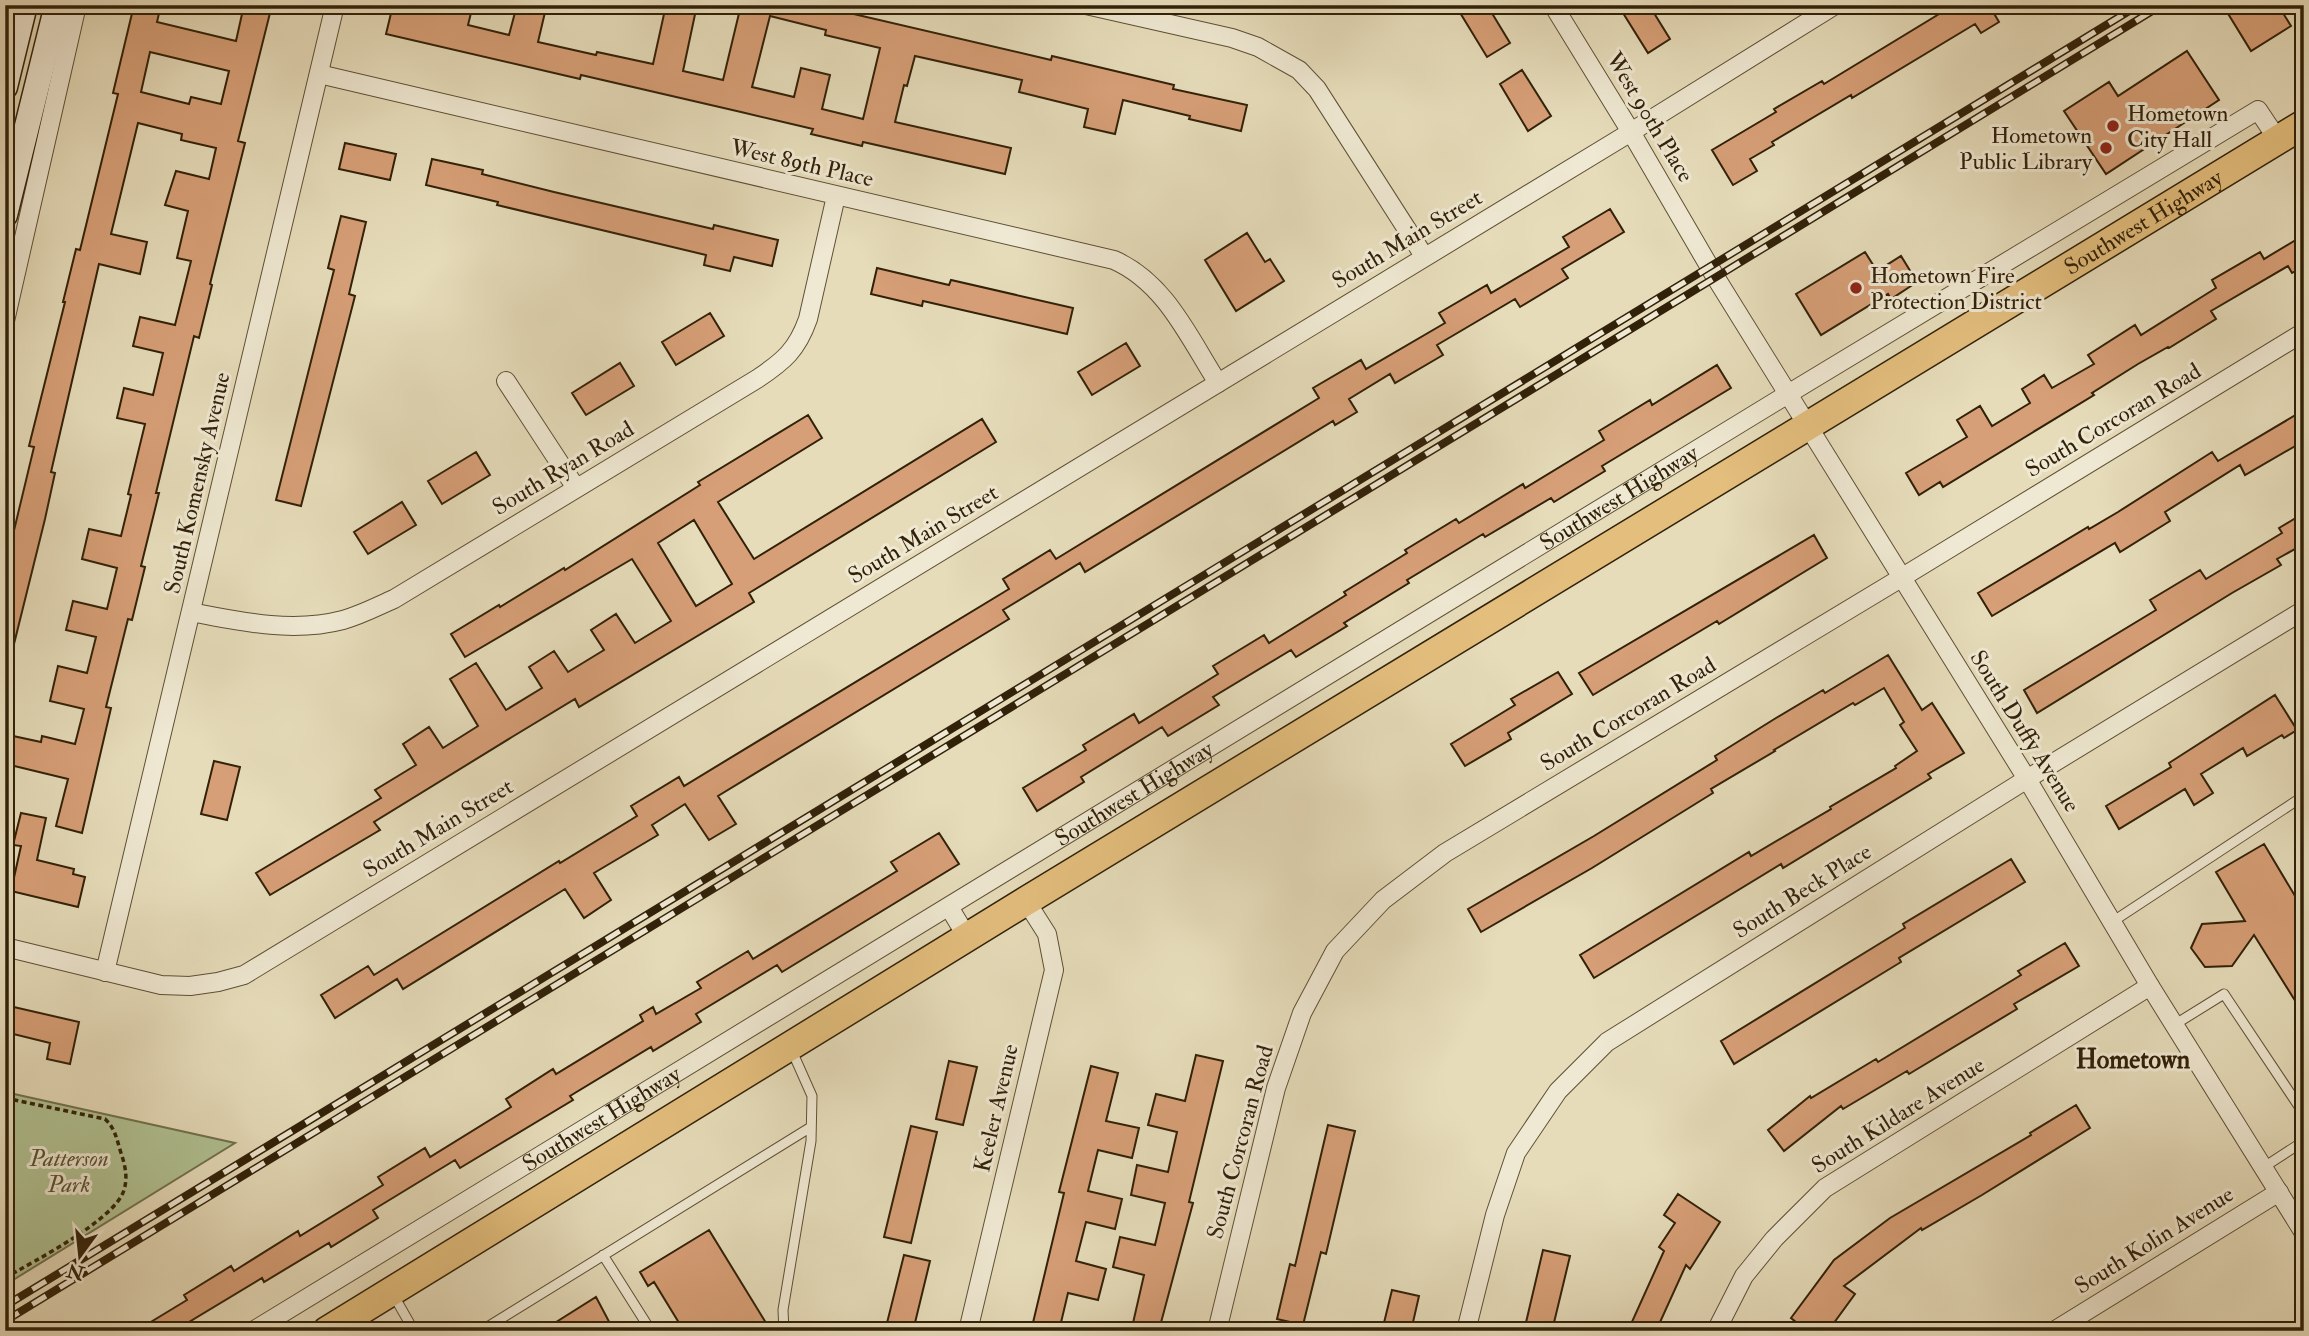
<svg xmlns="http://www.w3.org/2000/svg" width="2309" height="1336" font-family="'IM FELL Double Pica',serif">
<style>
.green{fill:#b1c293;stroke:#71724e;stroke-width:2}
.building{fill:#d79f77;stroke:#312109;stroke-width:2;fill-rule:evenodd}
.lines{fill:none;stroke-linecap:round;stroke-linejoin:round}
.lane-casing{stroke:#5e5035;stroke-width:11}
.street-casing{stroke:#5e5035;stroke-width:20}
.secondary-casing{stroke:#312109;stroke-width:27}
.primary-casing{stroke:#312109;stroke-width:31}
.path{stroke:#312109;stroke-width:3.5;stroke-dasharray:5 3.5;stroke-linecap:butt}
.lane{stroke:#efe8d2;stroke-width:9}
.street{stroke:#efe8d2;stroke-width:18}
.secondary{stroke:#efe8d2;stroke-width:24}
.primary{stroke:#e3be7d;stroke-width:28}
.rail-casing{stroke:#312109;stroke-width:8}
.rail{stroke:#efe8d2;stroke-width:5;stroke-dasharray:16;stroke-linecap:butt}
.poi-dot{fill:#8f2418;stroke:#efe8d2;stroke-width:2.5}
.labels{text-anchor:middle;dominant-baseline:central;stroke-width:6;stroke-linejoin:round;paint-order:stroke}
.poi-label{font-size:23px;fill:#312109;stroke:#efe8d2;text-anchor:start}
.street-label{font-size:23px;fill:#312109;stroke:#efe8d2}
.park-label{font-size:23px;font-style:italic;fill:#575132;stroke:#efe8d2}
.quarter-label{font-size:26px;font-weight:bold;fill:#312109;stroke:#efe8d2}
</style>
<rect width="100%" height="100%" fill="#e6dcba"/>
<filter id="stains"><feTurbulence type="fractalNoise" baseFrequency=".00286" numOctaves="4"/><feColorMatrix values="0 0 0 0 .2 0 0 0 0 .09 0 0 0 0 .02 0 0 0 .5 -.17"/></filter>
<radialGradient id="worn" r=".72"><stop offset=".6" stop-color="#630" stop-opacity="0"/><stop offset="1" stop-color="#630" stop-opacity=".3"/></radialGradient>
<!-- green -->
<path class="green" d="M 5,1092 L 235,1143 L 5,1285 Z"/>
<!-- building -->
<path class="building" d="M 134,5 L 161,5 L 157,22 L 236,41 L 244,5 L 272,5 L 238,141 L 245,143 L 210,284 L 212,285 L 199,338 L 194,336 L 156,493 L 159,493 L 141,566 L 145,567 L 132,620 L 128,619 L 106,707 L 111,708 L 82,833 L 56,826 L 68,779 L 6,764 L 13,736 L 41,742 L 42,736 L 75,744 L 84,709 L 50,701 L 58,666 L 87,673 L 96,637 L 66,630 L 73,601 L 107,609 L 117,568 L 82,559 L 89,529 L 121,536 L 131,495 L 128,494 L 145,424 L 117,418 L 124,388 L 153,395 L 163,353 L 133,346 L 140,317 L 175,325 L 191,261 L 177,258 L 188,211 L 165,205 L 176,171 L 209,179 L 216,148 L 181,140 L 182,134 L 138,123 L 111,234 L 147,242 L 140,274 L 99,264 L 51,472 L 55,473 L 45,519 L 11,656 L 5,655 L 5,568 L 34,447 L 29,446 L 65,302 L 63,302 L 76,249 L 80,250 L 118,94 L 113,93 ZM 150,52 L 229,71 L 221,104 L 191,97 L 189,104 L 141,92 Z
M 393,5 L 473,5 L 468,25 L 509,35 L 517,5 L 535,5 L 546,8 L 538,42 L 596,55 L 597,52 L 653,64 L 666,5 L 697,5 L 683,71 L 723,80 L 741,5 L 815,5 L 1051,60 L 1052,56 L 1174,85 L 1173,89 L 1247,105 L 1241,131 L 1189,119 L 1190,116 L 1123,100 L 1115,134 L 1084,127 L 1088,109 L 1019,92 L 1022,80 L 915,56 L 907,86 L 904,85 L 895,122 L 1011,148 L 1005,174 L 863,142 L 862,146 L 811,134 L 813,129 L 741,112 L 581,75 L 580,79 L 386,34 ZM 770,16 L 826,30 L 825,35 L 880,48 L 863,119 L 822,109 L 830,75 L 801,68 L 794,97 L 752,87 Z
M 1468,5 L 1487,5 L 1510,43 L 1487,57 L 1459,11 Z
M 1618,5 L 1649,5 L 1670,39 L 1648,53 Z
M 1954,5 L 1989,5 L 1999,22 L 1981,33 L 1975,24 L 1852,98 L 1851,95 L 1772,142 L 1774,145 L 1750,159 L 1757,171 L 1733,185 L 1712,150 L 1776,112 L 1774,109 L 1822,81 L 1824,84 Z
M 2237,5 L 2278,5 L 2291,26 L 2251,51 L 2227,12 Z
M 2187,51 L 2219,100 L 2106,174 L 2064,111 L 2109,82 L 2118,96 Z
M 1522,70 L 1551,116 L 1528,131 L 1500,84 Z
M 345,143 L 396,154 L 390,180 L 339,169 Z
M 432,159 L 483,170 L 482,174 L 554,192 L 713,229 L 714,225 L 778,240 L 772,266 L 734,257 L 730,271 L 704,265 L 706,255 L 497,205 L 498,202 L 426,185 Z
M 1610,209 L 1624,232 L 1562,269 L 1568,278 L 1520,307 L 1515,299 L 1437,345 L 1443,355 L 1395,383 L 1390,374 L 1349,399 L 1357,412 L 1335,425 L 1333,421 L 1085,572 L 1080,563 L 1003,610 L 1009,619 L 718,796 L 736,824 L 709,840 L 685,804 L 652,825 L 658,835 L 594,873 L 611,900 L 584,918 L 565,889 L 403,989 L 397,979 L 335,1018 L 321,995 L 368,966 L 374,975 L 559,861 L 560,863 L 637,816 L 631,806 L 679,777 L 684,786 L 1009,589 L 1003,579 L 1050,550 L 1056,559 L 1319,398 L 1313,388 L 1361,360 L 1366,369 L 1445,323 L 1439,313 L 1487,285 L 1491,293 L 1569,247 L 1563,237 Z
M 341,216 L 366,222 L 349,294 L 355,296 L 301,506 L 276,500 L 334,270 L 328,268 Z
M 1247,233 L 1265,262 L 1270,259 L 1284,281 L 1236,311 L 1205,260 Z
M 2304,235 L 2304,266 L 2292,273 L 2288,266 L 2211,311 L 2216,319 L 2169,348 L 2168,347 L 2138,364 L 2092,393 L 2094,395 L 1943,487 L 1940,482 L 1919,495 L 1906,473 L 1967,437 L 1957,420 L 1980,406 L 1992,426 L 2030,403 L 2022,389 L 2044,375 L 2052,388 L 2094,364 L 2088,355 L 2135,325 L 2141,335 L 2216,288 L 2212,280 L 2260,252 L 2264,259 Z
M 1865,252 L 1877,271 L 1901,256 L 1917,282 L 1891,299 L 1888,294 L 1821,335 L 1796,294 Z
M 877,268 L 949,285 L 951,280 L 1073,308 L 1067,334 L 923,301 L 922,306 L 871,294 Z
M 710,313 L 724,336 L 676,365 L 662,342 Z
M 1126,343 L 1140,366 L 1092,395 L 1078,372 Z
M 620,363 L 634,386 L 586,415 L 572,393 Z
M 1717,365 L 1731,388 L 1602,466 L 1605,471 L 1554,502 L 1551,498 L 1485,537 L 1483,534 L 1407,580 L 1409,583 L 1344,623 L 1347,626 L 1296,657 L 1291,650 L 1213,697 L 1219,705 L 1168,736 L 1162,727 L 1081,777 L 1084,782 L 1037,811 L 1023,788 L 1086,750 L 1083,745 L 1134,714 L 1139,723 L 1218,674 L 1213,666 L 1264,635 L 1269,643 L 1346,595 L 1344,592 L 1407,553 L 1405,550 L 1456,519 L 1459,523 L 1523,484 L 1525,488 L 1604,440 L 1599,431 L 1650,400 L 1652,405 Z
M 2304,410 L 2304,441 L 2245,475 L 2240,465 L 2165,512 L 2170,521 L 2120,552 L 2115,543 L 1992,616 L 1978,593 L 2088,527 L 2089,529 L 2118,512 L 2212,452 L 2218,461 Z
M 808,415 L 822,438 L 718,502 L 754,559 L 982,419 L 996,442 L 749,593 L 754,602 L 579,707 L 575,699 L 512,737 L 374,822 L 380,830 L 270,895 L 256,873 L 381,798 L 375,790 L 416,765 L 403,744 L 429,727 L 443,748 L 478,726 L 450,679 L 476,663 L 506,710 L 542,688 L 529,667 L 554,651 L 568,672 L 604,650 L 591,630 L 616,614 L 635,643 L 671,621 L 632,559 L 465,657 L 451,634 L 499,605 L 500,607 L 564,568 L 565,570 L 700,485 L 698,482 ZM 694,520 L 732,584 L 696,606 L 658,543 Z
M 476,452 L 490,475 L 442,504 L 428,481 Z
M 402,502 L 416,525 L 368,554 L 354,532 Z
M 2304,513 L 2304,544 L 2277,559 L 2281,565 L 2232,593 L 2037,713 L 2024,690 L 2156,610 L 2150,600 L 2200,570 L 2206,579 L 2282,533 L 2279,528 Z
M 1814,535 L 1827,558 L 1719,624 L 1717,621 L 1593,695 L 1579,673 Z
M 1888,655 L 1922,710 L 1932,703 L 1964,753 L 1928,774 L 1931,778 L 1783,868 L 1781,864 L 1594,978 L 1580,955 L 1749,852 L 1751,856 L 1831,809 L 1830,807 L 1896,768 L 1895,766 L 1917,751 L 1900,725 L 1904,722 L 1884,688 L 1855,705 L 1853,703 L 1774,750 L 1775,751 L 1711,789 L 1713,793 L 1592,868 L 1481,932 L 1468,909 L 1594,836 L 1717,760 L 1715,756 L 1776,718 L 1823,690 L 1825,693 Z
M 1558,672 L 1572,694 L 1508,733 L 1511,739 L 1465,766 L 1451,744 L 1515,705 L 1511,699 Z
M 2275,695 L 2297,730 L 2284,738 L 2282,735 L 2247,756 L 2243,748 L 2201,774 L 2213,793 L 2194,805 L 2185,789 L 2119,829 L 2106,806 L 2171,767 L 2169,763 Z
M 214,761 L 240,767 L 227,820 L 201,814 Z
M 21,813 L 46,818 L 37,860 L 74,869 L 73,874 L 85,877 L 78,907 L 11,891 L 21,846 L 13,845 Z
M 939,833 L 959,864 L 782,972 L 777,965 L 696,1014 L 701,1022 L 653,1051 L 651,1047 L 570,1096 L 573,1100 L 460,1168 L 455,1160 L 373,1210 L 378,1218 L 331,1247 L 329,1243 L 264,1282 L 262,1278 L 174,1331 L 136,1331 L 187,1300 L 184,1295 L 231,1266 L 234,1271 L 298,1231 L 300,1236 L 383,1185 L 378,1177 L 425,1148 L 430,1157 L 511,1107 L 506,1099 L 553,1069 L 556,1074 L 643,1021 L 640,1015 L 653,1007 L 656,1014 L 701,988 L 697,982 L 748,951 L 753,959 L 897,871 L 891,862 Z
M 2264,844 L 2304,911 L 2304,1015 L 2254,935 L 2232,966 L 2205,967 L 2191,948 L 2202,924 L 2245,921 L 2216,872 Z
M 2011,859 L 2025,882 L 1899,958 L 1901,962 L 1734,1064 L 1721,1041 L 1905,928 L 1903,924 Z
M 2065,943 L 2079,966 L 2014,1004 L 2017,1009 L 1909,1074 L 1907,1071 L 1843,1109 L 1841,1106 L 1784,1151 L 1768,1130 L 1810,1096 L 1811,1098 L 1876,1059 L 1878,1062 L 1957,1014 L 2021,975 L 2018,971 Z
M 5,1005 L 79,1022 L 70,1064 L 47,1059 L 50,1043 L 5,1032 Z
M 1196,1055 L 1223,1061 L 1189,1202 L 1193,1203 L 1159,1330 L 1133,1323 L 1144,1275 L 1113,1267 L 1120,1237 L 1155,1245 L 1165,1203 L 1131,1195 L 1137,1165 L 1168,1172 L 1177,1132 L 1148,1125 L 1156,1094 L 1185,1101 Z
M 949,1061 L 977,1067 L 963,1125 L 936,1119 Z
M 1091,1066 L 1118,1073 L 1106,1121 L 1139,1128 L 1132,1158 L 1098,1150 L 1088,1191 L 1122,1199 L 1115,1229 L 1086,1222 L 1076,1261 L 1106,1269 L 1098,1300 L 1068,1293 L 1059,1331 L 1031,1331 L 1064,1193 L 1059,1192 Z
M 2076,1105 L 2090,1128 L 1982,1195 L 1922,1230 L 1921,1228 L 1844,1286 L 1855,1294 L 1828,1331 L 1807,1331 L 1791,1318 L 1834,1260 L 1890,1218 L 2031,1135 L 2030,1133 Z
M 1328,1125 L 1355,1131 L 1326,1254 L 1321,1252 L 1303,1325 L 1277,1319 L 1290,1264 L 1295,1266 Z
M 911,1126 L 937,1132 L 911,1243 L 884,1237 Z
M 1678,1194 L 1720,1222 L 1690,1269 L 1686,1265 L 1656,1331 L 1645,1331 L 1631,1324 L 1664,1251 L 1659,1247 L 1675,1223 L 1664,1215 Z
M 709,1230 L 771,1331 L 684,1331 L 654,1282 L 648,1286 L 640,1272 Z
M 1543,1250 L 1570,1256 L 1552,1331 L 1524,1331 Z
M 904,1255 L 930,1261 L 913,1331 L 885,1331 Z
M 1392,1290 L 1419,1296 L 1411,1331 L 1382,1331 Z
M 596,1297 L 614,1331 L 542,1331 Z"/>
<g class="lines">
<defs>
<path id="lane" d="M 2112,922 L 2296,801
M 2174,1025 L 2224,994 L 2304,1114
M 2264,1167 L 2304,1141
M 603,1255 L 651,1331
M 394,1296 L 414,1331
M 481,1331 L 811,1127
M 784,1331 L 783,1310 L 811,1141 L 812,1096 L 792,1051"/>
<g id="street">
<path d="M 1086,5 L 1232,38 L 1258,47 L 1299,70 L 1317,89 L 1424,256"/>
<path d="M 1553,5 L 1631,132 L 1716,278 L 2027,779 L 2150,986 L 2304,1233"/>
<path d="M 319,74 L 1114,260 C 1166,283 1189,338 1218,383"/>
<path d="M 5,321 L 77,5"/>
<path d="M 506,381 L 576,488"/>
<path d="M 191,612 C 242,622 293,633 343,620 C 361,615 378,606 394,599 L 757,379 C 784,361 797,350 808,319 L 836,196"/>
<path d="M 949,907 L 967,937"/>
<path d="M 5,947 L 161,985 L 190,986 L 218,982 L 244,975 L 1631,132 L 1835,5"/>
<path d="M 105,972 L 335,5"/>
<path id="s1" d="M 253,1331 L 1788,394 L 2258,110 L 2278,140"/>
<path d="M 968,1331 L 1054,970 L 1047,934 L 1026,901"/>
<path d="M 1217,1331 L 1276,1088 L 1302,1013 L 1335,951 L 1383,900 L 1445,853 L 1901,578 L 2304,332"/>
<path d="M 1466,1331 L 1495,1215 L 1516,1153 L 1558,1091 L 1607,1042 L 2027,779 L 2304,610"/>
<path d="M 1716,1331 L 1744,1276 L 1774,1239 L 1825,1188 L 2150,986"/>
<path d="M 2054,1331 L 2279,1192"/>
</g>
<path id="secondary" d="M 5,87 L 25,5
M 5,215 L 57,5"/>
<g id="primary">
<path id="s2" d="M 327,1331 L 1026,901 L 2304,124"/>
</g>
</defs>
<!-- lane casing -->
<use href="#lane" class="lane-casing"/>
<!-- street casing -->
<use href="#street" class="street-casing"/>
<!-- secondary casing -->
<use href="#secondary" class="secondary-casing"/>
<!-- primary casing -->
<use href="#primary" class="primary-casing"/>
<!-- path -->
<path class="path" d="M 5,1098 L 105,1119 C 115,1128 117,1140 121,1153 C 125,1165 128,1177 124,1190 C 115,1220 34,1261 5,1278"/>
<!-- lane -->
<use href="#lane" class="lane"/>
<!-- street -->
<use href="#street" class="street"/>
<!-- secondary -->
<use href="#secondary" class="secondary"/>
<!-- primary -->
<use href="#primary" class="primary"/>
<defs>
<path id="rail" d="M 5,1306 L 2139,5
M 5,1321 L 2162,5"/>
</defs>
<!-- rail casing -->
<use href="#rail" class="rail-casing"/>
<!-- rail -->
<use href="#rail" class="rail"/>
</g>
<!-- markers -->
<g class="poi-dot">
<circle cx="2113" cy="126" r="7"/>
<circle cx="2106" cy="148" r="7"/>
<circle cx="1856" cy="288" r="7"/>
</g>
<g class="labels">
<!-- poi labels -->
<g class="poi-label">
<text x="2127" y="113">Hometown<tspan x="2127" dy="26">City Hall</tspan></text>
<text x="2092" y="135" text-anchor="end">Hometown<tspan x="2092" dy="26">Public Library</tspan></text>
<text x="1870" y="275">Hometown Fire<tspan x="1870" dy="26">Protection District</tspan></text>
</g>
<!-- street labels -->
<g class="street-label">
<text transform="translate(1650 117) rotate(59)">West 90th Place</text>
<text transform="translate(802 163) rotate(13)">West 89th Place</text>
<text stroke="none"><textPath href="#s2" startOffset="2128">Southwest Highway</textPath></text>
<text transform="translate(1407 239) rotate(-31)">South Main Street</text>
<text transform="translate(2113 420) rotate(-31)">South Corcoran Road</text>
<text transform="translate(563 468) rotate(-31)">South Ryan Road</text>
<text transform="translate(197 483) rotate(-77)">South Komensky Avenue</text>
<text stroke="none"><textPath href="#s1" startOffset="1600">Southwest Highway</textPath></text>
<text transform="translate(923 534) rotate(-31)">South Main Street</text>
<text transform="translate(1628 714) rotate(-31)">South Corcoran Road</text>
<text transform="translate(2025 731) rotate(58)">South Duffy Avenue</text>
<text stroke="none"><textPath href="#s1" startOffset="1032">Southwest Highway</textPath></text>
<text transform="translate(438 828) rotate(-31)">South Main Street</text>
<text transform="translate(1802 891) rotate(-32)">South Beck Place</text>
<text transform="translate(996 1108) rotate(-77)">Keeler Avenue</text>
<text transform="translate(1898 1115) rotate(-32)">South Kildare Avenue</text>
<text stroke="none"><textPath href="#s1" startOffset="408">Southwest Highway</textPath></text>
<text transform="translate(1240 1142) rotate(-75)">South Corcoran Road</text>
<text transform="translate(2154 1240) rotate(-32)">South Kolin Avenue</text>
</g>
<!-- park labels -->
<g class="park-label">
<text x="69" y="1158">Patterson<tspan x="69" dy="26">Park</tspan></text>
</g>
<!-- quarter labels -->
<g class="quarter-label">
<text x="2133" y="1060">Hometown</text>
</g>
</g>
<!-- margin -->
<rect width="2309" height="1336" fill="none" stroke="#e6dcba" stroke-width="28"/>
<rect x="7" y="7" width="2295" height="1322" fill="none" stroke="#312109" stroke-width="3.5"/>
<rect x="14" y="14" width="2281" height="1308" fill="none" stroke="#312109" stroke-width="2"/>
<!-- north arrow -->
<g transform="translate(80 1256) rotate(195)" stroke="#efe8d2" stroke-width="5" paint-order="stroke">
<path d="M0-5L12 26L0 18L-12 26Z" fill="#312109"/>
<text y="-10" font-size="19" font-weight="bold" text-anchor="middle" fill="#312109">N</text>
</g>
<rect width="100%" height="100%" filter="url(#stains)"/>
<rect width="100%" height="100%" fill="url(#worn)"/>
</svg>
